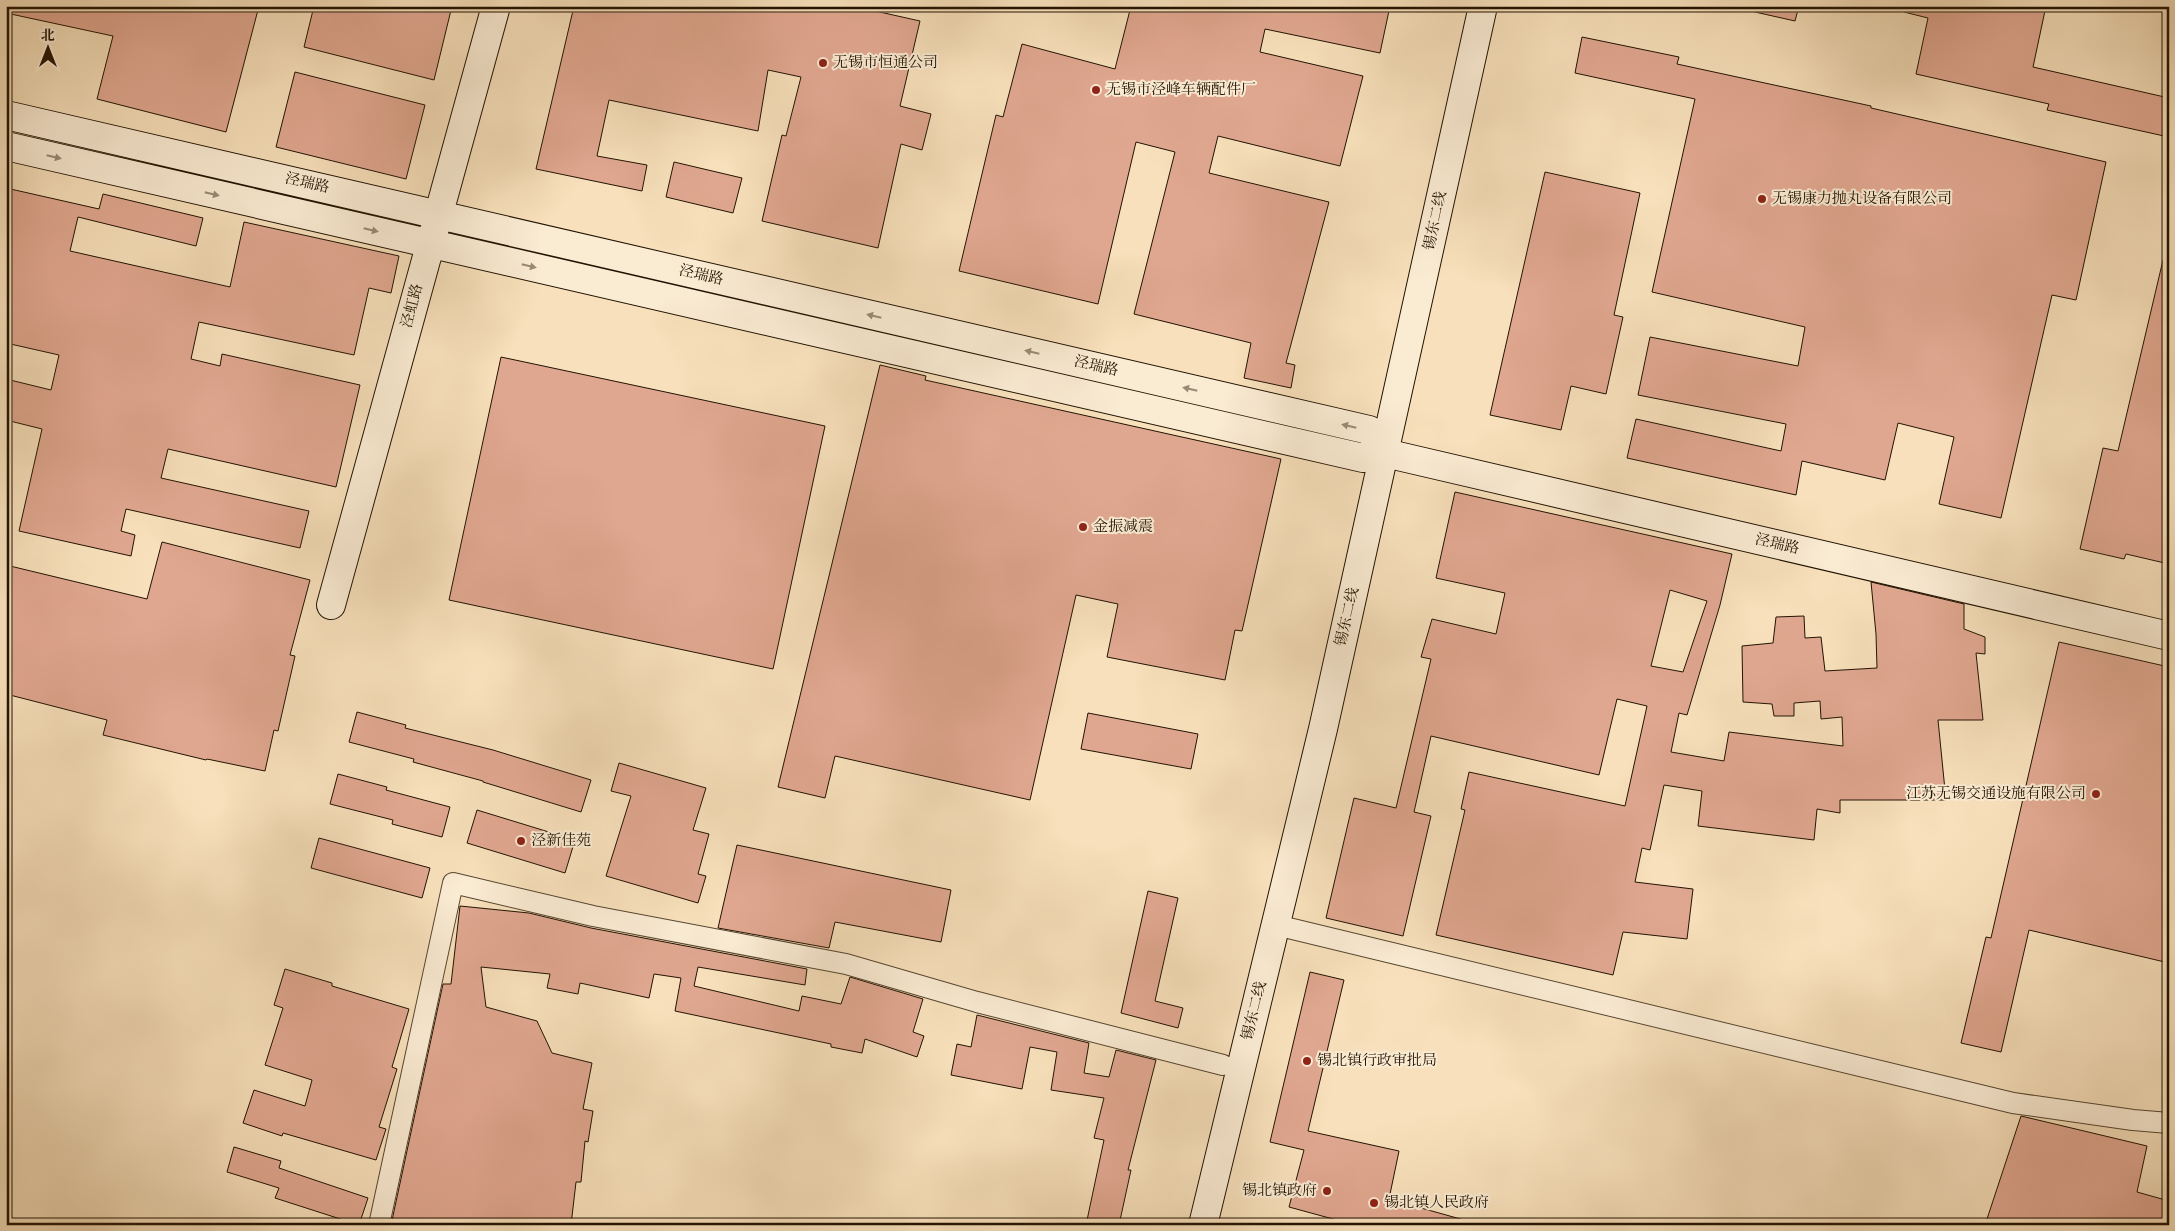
<svg xmlns="http://www.w3.org/2000/svg" width="2175" height="1231" font-family="'Old Standard TT','Noto Serif SC',serif">
<style>
.building{fill:#e0a790;stroke:#221302;fill-rule:evenodd}
.lines{fill:none;stroke-linecap:round;stroke-linejoin:round}
.street-casing{stroke:#574630;stroke-width:22}
.secondary-casing{stroke:#221302;stroke-width:30}
.street{stroke:#faebd3;stroke-width:20}
.secondary{stroke:#faebd3;stroke-width:28}
.oneway{fill:#998a75}
.poi-dot{fill:#8f2418;stroke:#faebd3;stroke-width:2}
.labels{text-anchor:middle;dominant-baseline:central;stroke-width:4;stroke-linejoin:round;paint-order:stroke}
.poi-label{font-size:15px;fill:#221302;stroke:#faebd3;text-anchor:start}
.street-label{font-size:15px;fill:#221302;stroke:#faebd3}
</style>
<rect width="100%" height="100%" fill="#f7e0bb"/>
<filter id="stains"><feTurbulence type="fractalNoise" baseFrequency=".004" numOctaves="4"/><feColorMatrix values="0 0 0 0 .2 0 0 0 0 .09 0 0 0 0 .02 0 0 0 .5 -.17"/></filter>
<radialGradient id="worn" r=".72"><stop offset=".6" stop-color="#630" stop-opacity="0"/><stop offset="1" stop-color="#630" stop-opacity=".3"/></radialGradient>
<!-- building -->
<path class="building" d="M 6,6 L 259,6 L 226,132 L 97,99 L 113,36 L 6,13 Z
M 314,6 L 452,6 L 434,80 L 304,47 Z
M 574,6 L 853,6 L 920,21 L 900,106 L 931,114 L 922,150 L 901,144 L 878,248 L 762,221 L 782,135 L 786,136 L 801,77 L 768,70 L 758,131 L 609,100 L 597,156 L 647,165 L 642,191 L 536,169 Z
M 1131,6 L 1390,6 L 1380,53 L 1265,29 L 1260,52 L 1363,76 L 1340,166 L 1218,136 L 1209,173 L 1329,202 L 1286,363 L 1295,365 L 1291,388 L 1244,378 L 1251,343 L 1134,314 L 1175,152 L 1136,142 L 1098,304 L 959,271 L 996,115 L 1003,117 L 1022,44 L 1115,69 Z
M 1756,6 L 1799,6 L 1795,21 L 1755,12 Z
M 1904,6 L 2046,6 L 2033,67 L 2169,98 L 2169,114 L 2164,136 L 2047,110 L 2049,104 L 1916,74 L 1928,18 L 1904,12 Z
M 1582,37 L 1679,57 L 1677,64 L 1871,106 L 1871,108 L 2106,162 L 2076,300 L 2052,295 L 2001,518 L 1939,504 L 1954,437 L 1898,423 L 1885,480 L 1802,461 L 1796,495 L 1627,458 L 1636,419 L 1781,451 L 1786,424 L 1638,395 L 1650,337 L 1798,366 L 1805,327 L 1652,292 L 1695,99 L 1575,73 Z
M 295,72 L 425,105 L 406,179 L 276,147 Z
M 674,162 L 742,178 L 733,213 L 666,197 Z
M 1545,172 L 1640,193 L 1614,315 L 1623,317 L 1606,394 L 1571,386 L 1561,430 L 1490,415 Z
M 6,188 L 99,209 L 103,194 L 203,218 L 196,246 L 78,217 L 70,251 L 230,287 L 244,222 L 399,256 L 391,293 L 369,288 L 354,355 L 199,322 L 191,359 L 220,366 L 222,354 L 360,385 L 336,487 L 168,449 L 161,478 L 309,511 L 300,548 L 126,509 L 121,531 L 135,535 L 131,556 L 19,531 L 42,429 L 6,420 L 6,379 L 51,390 L 59,355 L 6,343 Z
M 2163,260 L 2169,260 L 2169,564 L 2126,554 L 2124,559 L 2080,549 L 2103,448 L 2118,451 Z
M 501,357 L 825,426 L 773,669 L 449,600 Z
M 880,365 L 926,376 L 925,380 L 1281,459 L 1242,631 L 1235,630 L 1225,680 L 1107,657 L 1118,604 L 1076,595 L 1030,800 L 835,756 L 825,798 L 778,787 Z
M 1455,492 L 1732,554 L 1720,605 L 1687,715 L 1679,713 L 1671,752 L 1724,761 L 1729,732 L 1843,746 L 1842,717 L 1821,719 L 1820,701 L 1794,703 L 1794,716 L 1774,716 L 1772,704 L 1743,702 L 1742,646 L 1773,643 L 1776,617 L 1804,616 L 1805,638 L 1821,637 L 1825,671 L 1877,668 L 1876,634 L 1871,582 L 1964,604 L 1964,629 L 1985,637 L 1985,654 L 1976,653 L 1983,720 L 1938,720 L 1946,800 L 1840,800 L 1840,813 L 1817,809 L 1814,840 L 1698,826 L 1702,791 L 1664,785 L 1650,850 L 1642,848 L 1635,882 L 1693,889 L 1687,939 L 1623,932 L 1613,975 L 1436,935 L 1465,810 L 1461,809 L 1469,772 L 1625,806 L 1647,706 L 1617,699 L 1599,775 L 1431,736 L 1414,812 L 1431,816 L 1403,936 L 1326,918 L 1354,798 L 1396,808 L 1431,659 L 1421,657 L 1432,619 L 1496,634 L 1505,593 L 1436,578 ZM 1670,590 L 1707,601 L 1683,672 L 1651,666 Z
M 162,542 L 310,580 L 290,655 L 295,656 L 278,731 L 274,730 L 265,771 L 207,759 L 206,760 L 103,735 L 107,720 L 6,694 L 6,583 L 10,566 L 147,599 Z
M 2059,642 L 2169,667 L 2169,963 L 2029,930 L 2001,1052 L 1961,1043 L 1986,937 L 1991,938 Z
M 357,712 L 406,725 L 405,728 L 493,750 L 591,780 L 581,812 L 483,782 L 483,781 L 413,762 L 414,759 L 349,742 Z
M 1088,713 L 1198,734 L 1191,769 L 1081,749 Z
M 619,763 L 706,788 L 693,830 L 709,834 L 698,874 L 706,876 L 698,903 L 606,876 L 631,796 L 611,791 Z
M 338,774 L 387,787 L 386,790 L 450,807 L 442,837 L 392,824 L 393,820 L 330,804 Z
M 477,810 L 575,840 L 565,873 L 467,843 Z
M 319,838 L 430,868 L 422,898 L 311,868 Z
M 737,845 L 951,890 L 941,942 L 835,922 L 829,948 L 718,928 Z
M 1148,891 L 1178,898 L 1155,1001 L 1183,1008 L 1178,1028 L 1121,1013 Z
M 460,906 L 529,913 L 591,928 L 807,969 L 805,985 L 698,967 L 694,986 L 799,1011 L 802,996 L 841,1004 L 850,977 L 923,999 L 913,1032 L 924,1036 L 917,1057 L 865,1039 L 862,1053 L 831,1047 L 831,1044 L 675,1011 L 681,978 L 654,974 L 649,998 L 580,983 L 578,994 L 547,988 L 550,974 L 481,967 L 486,1007 L 537,1021 L 552,1053 L 592,1063 L 583,1109 L 593,1111 L 588,1142 L 585,1141 L 581,1182 L 576,1182 L 571,1225 L 391,1225 L 443,984 L 451,984 Z
M 285,969 L 332,983 L 332,986 L 409,1009 L 392,1067 L 397,1069 L 379,1127 L 386,1129 L 376,1160 L 283,1133 L 282,1136 L 243,1123 L 254,1090 L 305,1106 L 312,1080 L 265,1065 L 283,1008 L 274,1005 Z
M 1310,972 L 1344,980 L 1308,1131 L 1399,1151 L 1389,1199 L 1464,1220 L 1464,1225 L 1355,1225 L 1289,1207 L 1304,1150 L 1270,1142 Z
M 977,1015 L 1089,1043 L 1084,1073 L 1109,1077 L 1116,1050 L 1156,1060 L 1128,1170 L 1131,1170 L 1119,1225 L 1086,1225 L 1104,1140 L 1094,1138 L 1104,1098 L 1051,1090 L 1057,1052 L 1030,1047 L 1022,1089 L 951,1075 L 957,1044 L 971,1047 Z
M 2021,1116 L 2147,1146 L 2137,1192 L 2169,1201 L 2169,1225 L 1985,1225 Z
M 234,1147 L 281,1161 L 279,1168 L 368,1198 L 359,1225 L 275,1198 L 279,1188 L 227,1172 Z"/>
<g class="lines">
<defs>
<path id="street" d="M 1276,925 L 2013,1103 L 2133,1120 L 2169,1123
M 379,1225 L 453,883 L 593,916 L 846,964 L 977,1002 L 1223,1065"/>
<path id="secondary" d="M 6,115 L 1369,430 L 1385,453
M 6,146 L 1363,458 L 1385,453 L 2169,636
M 331,605 L 496,6
M 1203,1225 L 1323,729 L 1483,6"/>
</defs>
<!-- street casing -->
<use href="#street" class="street-casing"/>
<!-- secondary casing -->
<use href="#secondary" class="secondary-casing"/>
<!-- street -->
<use href="#street" class="street"/>
<!-- secondary -->
<use href="#secondary" class="secondary"/>
</g>
<!-- one-way arrows -->
<defs><path id="oneway-solid" d="M-6-.8H1V-3.2L6.5 0L1 3.2V.8H-6Z" transform="scale(1.25)"/></defs>
<g class="oneway">
<use href="#oneway-solid" transform="translate(54 157) rotate(13)"/>
<use href="#oneway-solid" transform="translate(212 194) rotate(13)"/>
<use href="#oneway-solid" transform="translate(371 230) rotate(13)"/>
<use href="#oneway-solid" transform="translate(529 266) rotate(13)"/>
<use href="#oneway-solid" transform="translate(874 316) rotate(-167)"/>
<use href="#oneway-solid" transform="translate(1032 352) rotate(-167)"/>
<use href="#oneway-solid" transform="translate(1190 389) rotate(-167)"/>
<use href="#oneway-solid" transform="translate(1349 426) rotate(-167)"/>
</g>
<!-- markers -->
<g class="poi-dot">
<circle cx="823" cy="63" r="5"/>
<circle cx="1096" cy="90" r="5"/>
<circle cx="1762" cy="199" r="5"/>
<circle cx="1083" cy="527" r="5"/>
<circle cx="2096" cy="794" r="5"/>
<circle cx="521" cy="841" r="5"/>
<circle cx="1307" cy="1061" r="5"/>
<circle cx="1327" cy="1191" r="5"/>
<circle cx="1374" cy="1203" r="5"/>
</g>
<g class="labels">
<!-- poi labels -->
<g class="poi-label">
<text x="833" y="63">无锡市恒通公司</text>
<text x="1106" y="90">无锡市泾峰车辆配件厂</text>
<text x="1772" y="199">无锡康力抛丸设备有限公司</text>
<text x="1093" y="527">金振减震</text>
<text x="2086" y="794" text-anchor="end">江苏无锡交通设施有限公司</text>
<text x="531" y="841">泾新佳苑</text>
<text x="1317" y="1061">锡北镇行政审批局</text>
<text x="1317" y="1191" text-anchor="end">锡北镇政府</text>
<text x="1384" y="1203">锡北镇人民政府</text>
</g>
<!-- street labels -->
<g class="street-label">
<text transform="translate(307 184) rotate(13)">泾瑞路</text>
<text transform="translate(1436 221) rotate(-78)">锡东二线</text>
<text transform="translate(701 276) rotate(13)">泾瑞路</text>
<text transform="translate(413 306) rotate(-75)">泾虹路</text>
<text transform="translate(1096 367) rotate(13)">泾瑞路</text>
<text transform="translate(1777 545) rotate(13)">泾瑞路</text>
<text transform="translate(1348 617) rotate(-77)">锡东二线</text>
<text transform="translate(1255 1011) rotate(-76)">锡东二线</text>
</g>
</g>
<!-- margin -->
<rect width="2175" height="1231" fill="none" stroke="#f7e0bb" stroke-width="25"/>
<rect x="8" y="8" width="2160" height="1216" fill="none" stroke="#221302" stroke-width="2.5"/>
<rect x="12" y="12" width="2150" height="1206" fill="none" stroke="#221302"/>
<!-- north arrow -->
<g transform="translate(48 48)" stroke="#faebd3" stroke-width="4" paint-order="stroke">
<path d="M0-4L9 19L0 12L-9 19Z" fill="#221302"/>
<text y="-8" font-size="14" font-weight="bold" text-anchor="middle" fill="#221302">北</text>
</g>
<rect width="100%" height="100%" filter="url(#stains)"/>
<rect width="100%" height="100%" fill="url(#worn)"/>
</svg>
